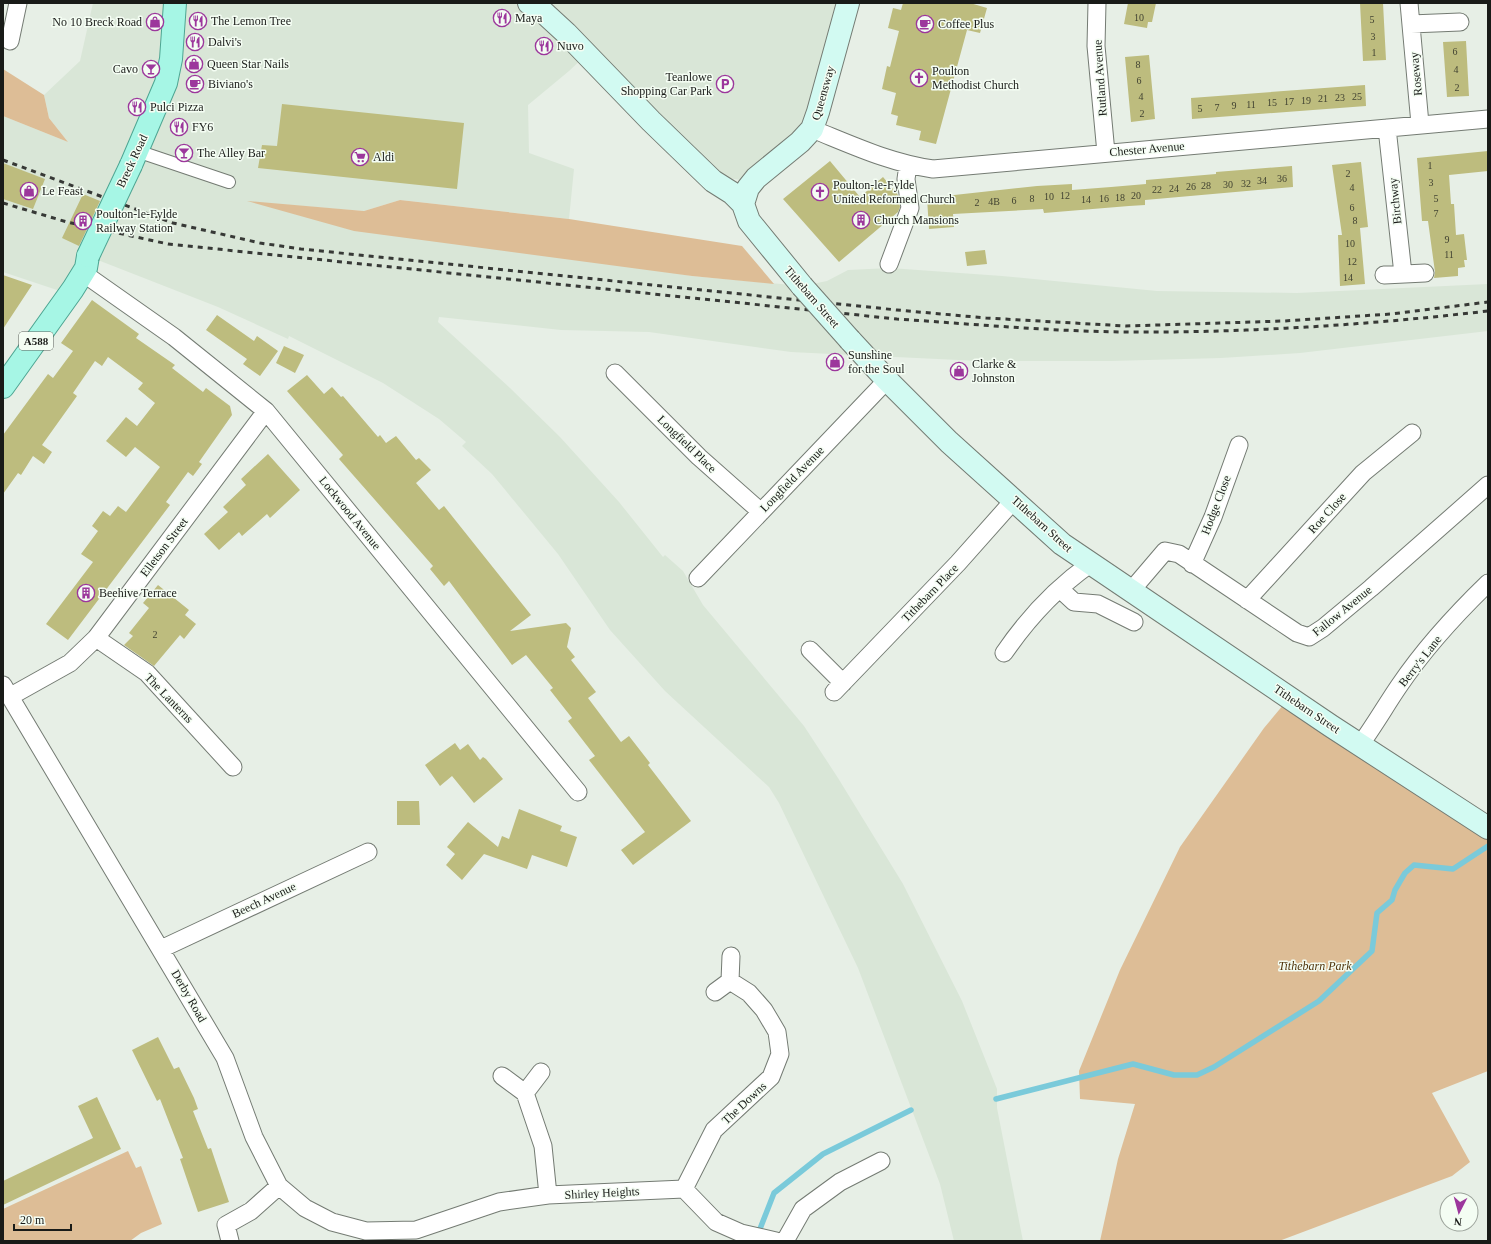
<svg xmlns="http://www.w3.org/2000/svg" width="1491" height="1244" font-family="'Times New Roman',serif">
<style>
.built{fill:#d9e6d7}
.green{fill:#ddbd96}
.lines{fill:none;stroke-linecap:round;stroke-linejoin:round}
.stream{stroke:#7acada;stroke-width:5.5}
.building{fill:#bdbc7e}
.pedestrian-casing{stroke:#747b73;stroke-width:14}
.minor-casing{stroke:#747b73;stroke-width:19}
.secondary-casing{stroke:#747b73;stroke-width:24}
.primary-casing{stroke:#4ea592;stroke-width:24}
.pedestrian{stroke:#fff;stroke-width:12}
.minor{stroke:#fff;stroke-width:17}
.secondary{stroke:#d2faf2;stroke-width:22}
.primary{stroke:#a6f6e5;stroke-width:22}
.rail{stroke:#373936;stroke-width:3;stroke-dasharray:5 5;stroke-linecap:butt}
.secondary-bridge-casing{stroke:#747b73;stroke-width:24;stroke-linecap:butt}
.primary-bridge-casing{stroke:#4ea592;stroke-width:24;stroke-linecap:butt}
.secondary-bridge{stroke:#d2faf2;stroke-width:22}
.primary-bridge{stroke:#a6f6e5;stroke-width:22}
.labels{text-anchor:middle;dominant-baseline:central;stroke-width:3;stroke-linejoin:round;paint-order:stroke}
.number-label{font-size:10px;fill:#424332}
.shield{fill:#f4fdf3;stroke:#5b5f5a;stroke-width:1}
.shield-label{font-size:11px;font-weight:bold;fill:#191b18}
.poi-label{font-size:12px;fill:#191b18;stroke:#f4fdf3;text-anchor:start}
.street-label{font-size:12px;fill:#191b18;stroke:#f4fdf3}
.park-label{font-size:12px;font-style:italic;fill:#50340b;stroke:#f4fdf3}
</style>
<rect width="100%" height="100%" fill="#e7efe6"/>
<!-- built -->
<path class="built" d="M 93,3 L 848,3 L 818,112 L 742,180 L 726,178 L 587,54 L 569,71 L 528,105 L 529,153 L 574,169 L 569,219 L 400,200 L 364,211 L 250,202 L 692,276 L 802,286 L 827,281 L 848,270 L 890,268 L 1002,276 L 1157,291 L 1297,293 L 1488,284 L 1488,331 L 1300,353 L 1221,358 L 1111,361 L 980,361 L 832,354 L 791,352 L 649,332 L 561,330 L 439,317 L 438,322 L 510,388 L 560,437 L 619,502 L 663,557 L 665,555 L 683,571 L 703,605 L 804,726 L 838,778 L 903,884 L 962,1001 L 997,1089 L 997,1108 L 1023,1241 L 954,1241 L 940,1184 L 858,968 L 779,803 L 769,787 L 665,691 L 610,630 L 558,554 L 492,474 L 462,446 L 466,442 L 439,419 L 383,383 L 289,336 L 288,339 L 218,307 L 85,255 L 60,291 L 3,272 L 3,116 L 68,142 L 49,118 L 44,95 L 80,61 Z"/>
<!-- green -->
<path class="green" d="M 3,69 L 44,95 L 49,118 L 68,142 L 3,116 Z
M 400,200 L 569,219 L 742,246 L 774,284 L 692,276 L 354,231 L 247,201 L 364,211 Z
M 1289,698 L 1488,828 L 1488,1071 L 1432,1093 L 1470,1162 L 1452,1176 L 1279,1241 L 1100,1241 L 1118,1159 L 1135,1104 L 1080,1099 L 1079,1071 L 1120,970 L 1180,847 L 1264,728 Z
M 128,1151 L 136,1168 L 141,1166 L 162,1224 L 141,1233 L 130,1241 L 3,1241 L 3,1209 Z"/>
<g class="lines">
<!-- stream -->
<path class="stream" d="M 996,1099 L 1133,1064 L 1174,1075 L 1197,1075 L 1214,1067 L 1319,1001 L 1372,951 L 1377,913 L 1392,900 L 1395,890 L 1405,873 L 1414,865 L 1453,869 L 1488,846
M 758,1234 L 774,1193 L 823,1154 L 911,1110"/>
</g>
<!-- building -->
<path class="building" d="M 903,3 L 970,3 L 987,8 L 980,33 L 967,30 L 936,144 L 919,140 L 921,131 L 896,125 L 898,116 L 891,114 L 896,93 L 882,89 L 887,66 L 890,67 L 899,31 L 888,28 L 893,8 L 901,10 Z
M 1128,3 L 1156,3 L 1152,22 L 1148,22 L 1147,28 L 1124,24 Z
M 1360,3 L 1383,3 L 1386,60 L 1363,61 Z
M 1466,41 L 1469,96 L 1447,97 L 1443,42 Z
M 1149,55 L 1155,119 L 1131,122 L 1125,57 Z
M 1365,85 L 1366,106 L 1192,119 L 1191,98 Z
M 282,104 L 464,123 L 457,189 L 258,168 L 262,145 L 277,146 Z
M 1488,151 L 1488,171 L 1449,175 L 1451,204 L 1454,204 L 1456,235 L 1464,234 L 1467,260 L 1464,260 L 1465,267 L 1458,268 L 1458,276 L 1434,278 L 1435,272 L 1428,221 L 1422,221 L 1417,158 Z
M 830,161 L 860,197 L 883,177 L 898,195 L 900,207 L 898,212 L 839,262 L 783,199 Z
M 1361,162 L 1368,227 L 1360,228 L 1365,284 L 1340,286 L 1338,235 L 1342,235 L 1332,165 Z
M 3,163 L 45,179 L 33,209 L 3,199 Z
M 1292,166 L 1293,187 L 1145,200 L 1145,205 L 1129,206 L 1044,213 L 1043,209 L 953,214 L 954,227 L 929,229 L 927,198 L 1037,186 L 1072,184 L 1072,190 L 1111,187 L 1146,184 L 1146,180 L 1216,174 L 1216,172 Z
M 83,194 L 100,201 L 79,246 L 62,238 Z
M 985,250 L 987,264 L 967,266 L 965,252 Z
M 3,275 L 32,285 L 3,329 Z
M 92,300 L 139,334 L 136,338 L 175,365 L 172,368 L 203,392 L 206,388 L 230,406 L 232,415 L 199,462 L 202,464 L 193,476 L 188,472 L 166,502 L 170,505 L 68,640 L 46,624 L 93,562 L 81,554 L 98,531 L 92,526 L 103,511 L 110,516 L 118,506 L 126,512 L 160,467 L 135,447 L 126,457 L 106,441 L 126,417 L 137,426 L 155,403 L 138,389 L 143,383 L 108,357 L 102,366 L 95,361 L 73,393 L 77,396 L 42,445 L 52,452 L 44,464 L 33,456 L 21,475 L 18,473 L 3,494 L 3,435 L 48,374 L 53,378 L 73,351 L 61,343 Z
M 217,315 L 254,341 L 257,336 L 278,351 L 260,376 L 243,364 L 247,359 L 206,330 Z
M 284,346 L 304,355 L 295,373 L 276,363 Z
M 307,375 L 324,394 L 332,387 L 341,397 L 343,396 L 378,437 L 380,435 L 386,443 L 396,436 L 416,460 L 419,458 L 431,470 L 416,483 L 439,510 L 444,506 L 531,615 L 510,631 L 566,623 L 571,628 L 567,647 L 575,657 L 571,660 L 596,692 L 588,698 L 621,742 L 629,736 L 650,763 L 648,765 L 691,821 L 633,865 L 621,850 L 645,832 L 589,760 L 595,756 L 568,721 L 572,718 L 550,690 L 553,688 L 526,655 L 512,665 L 449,581 L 444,586 L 430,569 L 433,566 L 339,459 L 343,455 L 287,391 Z
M 268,454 L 300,490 L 270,518 L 267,514 L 242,536 L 239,532 L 219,550 L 204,534 L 228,512 L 223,507 L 246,485 L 241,479 Z
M 158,585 L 189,610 L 185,615 L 196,624 L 184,639 L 180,635 L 154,666 L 124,645 L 133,636 L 129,633 L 149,608 L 143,603 Z
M 455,743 L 460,750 L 468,744 L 480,760 L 483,757 L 486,759 L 503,779 L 474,803 L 452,776 L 440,786 L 425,765 Z
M 397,801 L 419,801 L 420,825 L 397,825 Z
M 519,809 L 562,826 L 560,831 L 577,837 L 567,867 L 532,855 L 527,869 L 484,854 L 462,880 L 446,865 L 455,854 L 447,847 L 468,822 L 498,847 L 502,836 L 509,839 Z
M 158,1037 L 174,1069 L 179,1067 L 194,1098 L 198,1109 L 193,1111 L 208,1149 L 211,1148 L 229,1202 L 198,1212 L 180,1159 L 183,1158 L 160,1099 L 157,1101 L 132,1050 Z
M 97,1097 L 121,1149 L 3,1205 L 3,1181 L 93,1138 L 78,1106 Z"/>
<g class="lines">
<defs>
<path id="pedestrian" d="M 137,151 L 229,182"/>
<path id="minor" d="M 1097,3 L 1096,46 L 1106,153
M 1409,3 L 1420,124
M 1411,24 L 1460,22
M 10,41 L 18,3
M 1387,128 L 1403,274
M 812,129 C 852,145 890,163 933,169 L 1488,119
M 889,264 L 910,208 L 906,179 L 908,165
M 83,273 L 174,337 L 266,411 L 578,792
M 1384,275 L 1425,273
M 615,373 L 699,457 L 761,512
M 1192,564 L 1213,517 L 1239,445
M 698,578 L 887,380
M 1060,589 L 1074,602 L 1098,604 L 1134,622
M 1130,592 L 1165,551 L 1179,554 L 1297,633 L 1309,637 L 1323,628 L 1371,588 L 1488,485
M 1247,600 L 1363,473 L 1412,433
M 96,638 L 147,673 L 233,767
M 810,650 L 843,683
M 1004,653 C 1028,618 1056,588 1090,564
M 3,685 L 225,1058 L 254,1137 L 279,1186 L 305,1208 L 332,1222 L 366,1231 L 416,1230 L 499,1202 L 548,1195 L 684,1189 L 716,1222 L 741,1233 L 776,1241
M 834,692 L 958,563 L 1014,500
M 11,696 L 70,663 L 96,638 L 266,411
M 1360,745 C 1374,726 1386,705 1399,686 C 1424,649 1456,614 1488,583
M 161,949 L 368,852
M 730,981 L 731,956
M 502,1076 L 525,1093 L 543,1146 L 548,1195
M 525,1093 L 541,1072
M 684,1189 L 714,1130 L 771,1077 L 780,1054 L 777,1032 L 764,1010 L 749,993 L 730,981 L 715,992
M 230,1241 L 226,1225 L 251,1211 L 279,1186
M 785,1241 L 803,1209 L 840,1182 L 881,1161"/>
<path id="secondary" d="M 529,3 L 541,10 L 566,33 L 651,121 L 713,181 L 732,193 L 743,204 L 749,221 L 802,286
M 743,204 L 748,188 L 756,178 L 800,142 L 812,129 L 818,112 L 848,3
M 850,340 L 887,380 L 949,442 L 1062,544 L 1331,726 L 1488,828"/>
<path id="primary" d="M 131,165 L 166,83 L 171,59 L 175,3
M 3,387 L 73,289 L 86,268 L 88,256"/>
</defs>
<!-- pedestrian casing -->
<use href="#pedestrian" class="pedestrian-casing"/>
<!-- minor casing -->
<use href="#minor" class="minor-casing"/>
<!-- secondary casing -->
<use href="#secondary" class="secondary-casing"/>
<!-- primary casing -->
<use href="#primary" class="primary-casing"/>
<!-- pedestrian -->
<use href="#pedestrian" class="pedestrian"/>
<!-- minor -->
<use href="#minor" class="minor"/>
<!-- secondary -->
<use href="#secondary" class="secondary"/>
<!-- primary -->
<use href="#primary" class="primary"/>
<!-- rail -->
<path class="rail" d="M 3,160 L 173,223 L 260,243 L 301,249 L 897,310 L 986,318 L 1126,326 L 1284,321 L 1391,314 L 1488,302
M 3,203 L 67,222 L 168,244 L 897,319 C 972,324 1047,331 1123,332 C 1245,333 1367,325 1488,311"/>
<defs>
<path id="secondary-bridge" d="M 802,286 L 850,340"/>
<path id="primary-bridge" d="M 88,256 L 131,165"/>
</defs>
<!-- secondary-bridge casing -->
<use href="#secondary-bridge" class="secondary-bridge-casing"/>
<!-- primary-bridge casing -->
<use href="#primary-bridge" class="primary-bridge-casing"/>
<!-- secondary-bridge -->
<use href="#secondary-bridge" class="secondary-bridge"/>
<!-- primary-bridge -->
<use href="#primary-bridge" class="primary-bridge"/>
</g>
<!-- icons -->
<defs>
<symbol id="restaurant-ring" viewBox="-11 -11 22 22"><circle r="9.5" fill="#f4fdf3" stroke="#9c379c" stroke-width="1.5"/><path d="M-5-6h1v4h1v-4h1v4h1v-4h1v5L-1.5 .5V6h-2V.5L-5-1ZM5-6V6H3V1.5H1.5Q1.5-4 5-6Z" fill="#9c379c"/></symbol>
<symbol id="shop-ring" viewBox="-11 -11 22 22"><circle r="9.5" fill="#f4fdf3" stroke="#9c379c" stroke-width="1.5"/><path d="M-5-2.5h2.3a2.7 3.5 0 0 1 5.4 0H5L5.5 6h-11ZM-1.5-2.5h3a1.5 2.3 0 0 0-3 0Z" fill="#9c379c"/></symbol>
<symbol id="cafe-ring" viewBox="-11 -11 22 22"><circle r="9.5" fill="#f4fdf3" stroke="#9c379c" stroke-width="1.5"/><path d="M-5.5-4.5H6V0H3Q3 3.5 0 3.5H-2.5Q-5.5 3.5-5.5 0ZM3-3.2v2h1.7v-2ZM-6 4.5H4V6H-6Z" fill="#9c379c"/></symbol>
<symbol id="bar-ring" viewBox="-11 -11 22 22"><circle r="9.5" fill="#f4fdf3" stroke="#9c379c" stroke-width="1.5"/><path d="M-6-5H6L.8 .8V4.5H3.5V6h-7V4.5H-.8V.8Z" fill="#9c379c"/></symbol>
<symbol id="church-ring" viewBox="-11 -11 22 22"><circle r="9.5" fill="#f4fdf3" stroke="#9c379c" stroke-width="1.5"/><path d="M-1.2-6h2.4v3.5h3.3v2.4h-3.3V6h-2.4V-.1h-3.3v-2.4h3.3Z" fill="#9c379c"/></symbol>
<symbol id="parking-ring" viewBox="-11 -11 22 22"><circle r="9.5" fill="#f4fdf3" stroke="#9c379c" stroke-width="1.5"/><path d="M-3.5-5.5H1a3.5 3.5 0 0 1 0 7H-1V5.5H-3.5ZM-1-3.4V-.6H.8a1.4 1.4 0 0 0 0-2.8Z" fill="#9c379c"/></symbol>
<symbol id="supermarket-ring" viewBox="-11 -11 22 22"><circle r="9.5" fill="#f4fdf3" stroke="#9c379c" stroke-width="1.5"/><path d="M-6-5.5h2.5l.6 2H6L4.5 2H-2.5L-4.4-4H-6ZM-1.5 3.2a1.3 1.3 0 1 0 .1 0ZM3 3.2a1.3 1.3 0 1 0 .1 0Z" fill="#9c379c"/></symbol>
<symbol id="building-ring" viewBox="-11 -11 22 22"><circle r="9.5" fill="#f4fdf3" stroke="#9c379c" stroke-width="1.5"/><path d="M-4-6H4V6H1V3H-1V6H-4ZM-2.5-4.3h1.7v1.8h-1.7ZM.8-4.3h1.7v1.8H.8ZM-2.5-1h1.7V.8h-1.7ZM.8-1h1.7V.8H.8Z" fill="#9c379c"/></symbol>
</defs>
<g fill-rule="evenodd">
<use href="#restaurant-ring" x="492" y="8" width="20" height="20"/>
<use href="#restaurant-ring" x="188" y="11" width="20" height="20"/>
<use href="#shop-ring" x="145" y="12" width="20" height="20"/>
<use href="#cafe-ring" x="915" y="14" width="20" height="20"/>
<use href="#restaurant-ring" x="185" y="32" width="20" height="20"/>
<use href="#restaurant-ring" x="534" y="36" width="20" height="20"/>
<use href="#shop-ring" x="184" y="54" width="20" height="20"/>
<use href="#bar-ring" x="141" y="59" width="20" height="20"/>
<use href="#church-ring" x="909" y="68" width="20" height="20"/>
<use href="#cafe-ring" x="185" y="74" width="20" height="20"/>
<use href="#parking-ring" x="715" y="74" width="20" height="20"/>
<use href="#restaurant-ring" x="127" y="97" width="20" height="20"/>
<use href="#restaurant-ring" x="169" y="117" width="20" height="20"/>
<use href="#bar-ring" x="174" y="143" width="20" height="20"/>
<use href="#supermarket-ring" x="350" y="147" width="20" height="20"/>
<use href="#shop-ring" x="19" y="181" width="20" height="20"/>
<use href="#church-ring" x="810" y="182" width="20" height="20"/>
<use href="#building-ring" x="851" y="210" width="20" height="20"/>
<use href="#building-ring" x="73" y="211" width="20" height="20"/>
<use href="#shop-ring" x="825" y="352" width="20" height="20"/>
<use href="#shop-ring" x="949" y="361" width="20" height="20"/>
<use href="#building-ring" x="76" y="583" width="20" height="20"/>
</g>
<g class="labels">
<!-- number labels -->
<g class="number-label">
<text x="1139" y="17">10</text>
<text x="1372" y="19">5</text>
<text x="1373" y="36">3</text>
<text x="1455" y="51">6</text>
<text x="1374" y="52">1</text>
<text x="1138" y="64">8</text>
<text x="1456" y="69">4</text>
<text x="1139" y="80">6</text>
<text x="1457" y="87">2</text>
<text x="1141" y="96">4</text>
<text x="1357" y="96">25</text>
<text x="1340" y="97">23</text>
<text x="1323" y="98">21</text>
<text x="1306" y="100">19</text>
<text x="1289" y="101">17</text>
<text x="1272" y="102">15</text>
<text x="1251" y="104">11</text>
<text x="1234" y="105">9</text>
<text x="1217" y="107">7</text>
<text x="1200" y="108">5</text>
<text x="1142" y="113">2</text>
<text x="1430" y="165">1</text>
<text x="1348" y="173">2</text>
<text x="1282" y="178">36</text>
<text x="1262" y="180">34</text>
<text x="1431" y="182">3</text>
<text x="1246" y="183">32</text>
<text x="1228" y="184">30</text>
<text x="1206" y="185">28</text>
<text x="1191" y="186">26</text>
<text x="1352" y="187">4</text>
<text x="1174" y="188">24</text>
<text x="1157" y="189">22</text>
<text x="1065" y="195">12</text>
<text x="1136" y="195">20</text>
<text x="1049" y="196">10</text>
<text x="1120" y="197">18</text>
<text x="1032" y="198">8</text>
<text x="1104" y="198">16</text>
<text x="1436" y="198">5</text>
<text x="1086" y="199">14</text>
<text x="1014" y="200">6</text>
<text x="994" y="201">4B</text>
<text x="977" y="202">2</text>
<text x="1352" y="207">6</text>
<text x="1436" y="213">7</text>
<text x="1355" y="220">8</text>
<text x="1447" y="239">9</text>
<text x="1350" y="243">10</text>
<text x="1449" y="254">11</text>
<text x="1352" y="261">12</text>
<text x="1348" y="277">14</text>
<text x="155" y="634">2</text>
</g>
<!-- shield labels -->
<rect class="shield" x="19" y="332" width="34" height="18" rx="3"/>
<g class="shield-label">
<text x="36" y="341">A588</text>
</g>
<!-- poi labels -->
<g class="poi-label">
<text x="515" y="18">Maya</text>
<text x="211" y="21">The Lemon Tree</text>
<text x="142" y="22" text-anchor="end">No 10 Breck Road</text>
<text x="938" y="24">Coffee Plus</text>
<text x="208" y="42">Dalvi's</text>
<text x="557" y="46">Nuvo</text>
<text x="207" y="64">Queen Star Nails</text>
<text x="138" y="69" text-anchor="end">Cavo</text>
<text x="932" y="71">Poulton<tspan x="932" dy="14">Methodist Church</tspan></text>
<text x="712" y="77" text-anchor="end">Teanlowe<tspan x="712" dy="14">Shopping Car Park</tspan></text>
<text x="208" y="84">Biviano's</text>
<text x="150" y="107">Pulci Pizza</text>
<text x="192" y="127">FY6</text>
<text x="197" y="153">The Alley Bar</text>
<text x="373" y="157">Aldi</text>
<text x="833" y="185">Poulton-le-Fylde<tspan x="833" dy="14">United Reformed Church</tspan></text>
<text x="42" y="191">Le Feast</text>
<text x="96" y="214">Poulton-le-Fylde<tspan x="96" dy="14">Railway Station</tspan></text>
<text x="874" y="220">Church Mansions</text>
<text x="848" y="355">Sunshine<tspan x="848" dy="14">for the Soul</tspan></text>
<text x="972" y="364">Clarke &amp;<tspan x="972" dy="14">Johnston</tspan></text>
<text x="99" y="593">Beehive Terrace</text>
</g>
<!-- street labels -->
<g class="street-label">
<text transform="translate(1416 74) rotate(-95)">Roseway</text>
<text transform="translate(1100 78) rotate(-94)">Rutland Avenue</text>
<text transform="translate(823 93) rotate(-74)">Queensway</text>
<text transform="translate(1147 149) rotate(-5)">Chester Avenue</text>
<text transform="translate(132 161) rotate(-65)">Breck Road</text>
<text transform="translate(1395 201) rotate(-96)">Birchway</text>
<text transform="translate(812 297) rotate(49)">Tithebarn Street</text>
<text transform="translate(687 444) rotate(44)">Longfield Place</text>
<text transform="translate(792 479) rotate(-46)">Longfield Avenue</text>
<text transform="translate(1216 505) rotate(-69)">Hodge Close</text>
<text transform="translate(350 513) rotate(51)">Lockwood Avenue</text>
<text transform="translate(1327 513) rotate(-48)">Roe Close</text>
<text transform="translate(1042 524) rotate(42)">Tithebarn Street</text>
<text transform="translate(164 547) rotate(-53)">Elletson Street</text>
<text transform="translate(930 593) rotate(-46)">Tithebarn Place</text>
<text transform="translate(1342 611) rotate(-39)">Fallow Avenue</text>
<text transform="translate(1420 661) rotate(-52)">Berry's Lane</text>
<text transform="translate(169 698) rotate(46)">The Lanterns</text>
<text transform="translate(1307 709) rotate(34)">Tithebarn Street</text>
<text transform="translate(264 900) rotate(-25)">Beech Avenue</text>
<text transform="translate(189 996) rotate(60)">Derby Road</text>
<text transform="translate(744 1103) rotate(-43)">The Downs</text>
<text transform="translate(602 1193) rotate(-3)">Shirley Heights</text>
</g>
<!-- park labels -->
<g class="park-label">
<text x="1315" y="966">Tithebarn Park</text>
</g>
</g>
<!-- border -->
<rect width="1491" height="1244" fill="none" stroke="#191b18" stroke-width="8"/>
<!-- north arrow -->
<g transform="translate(1459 1212) rotate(186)"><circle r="19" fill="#f4fdf3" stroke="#9ca39b"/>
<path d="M0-3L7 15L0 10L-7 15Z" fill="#9c379c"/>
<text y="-6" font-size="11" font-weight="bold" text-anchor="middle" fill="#191b18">N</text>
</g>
<!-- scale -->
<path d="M14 1224v6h57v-6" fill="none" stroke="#191b18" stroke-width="2"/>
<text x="20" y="1224" font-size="12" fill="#191b18" stroke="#f4fdf3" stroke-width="3" paint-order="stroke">20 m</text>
</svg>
